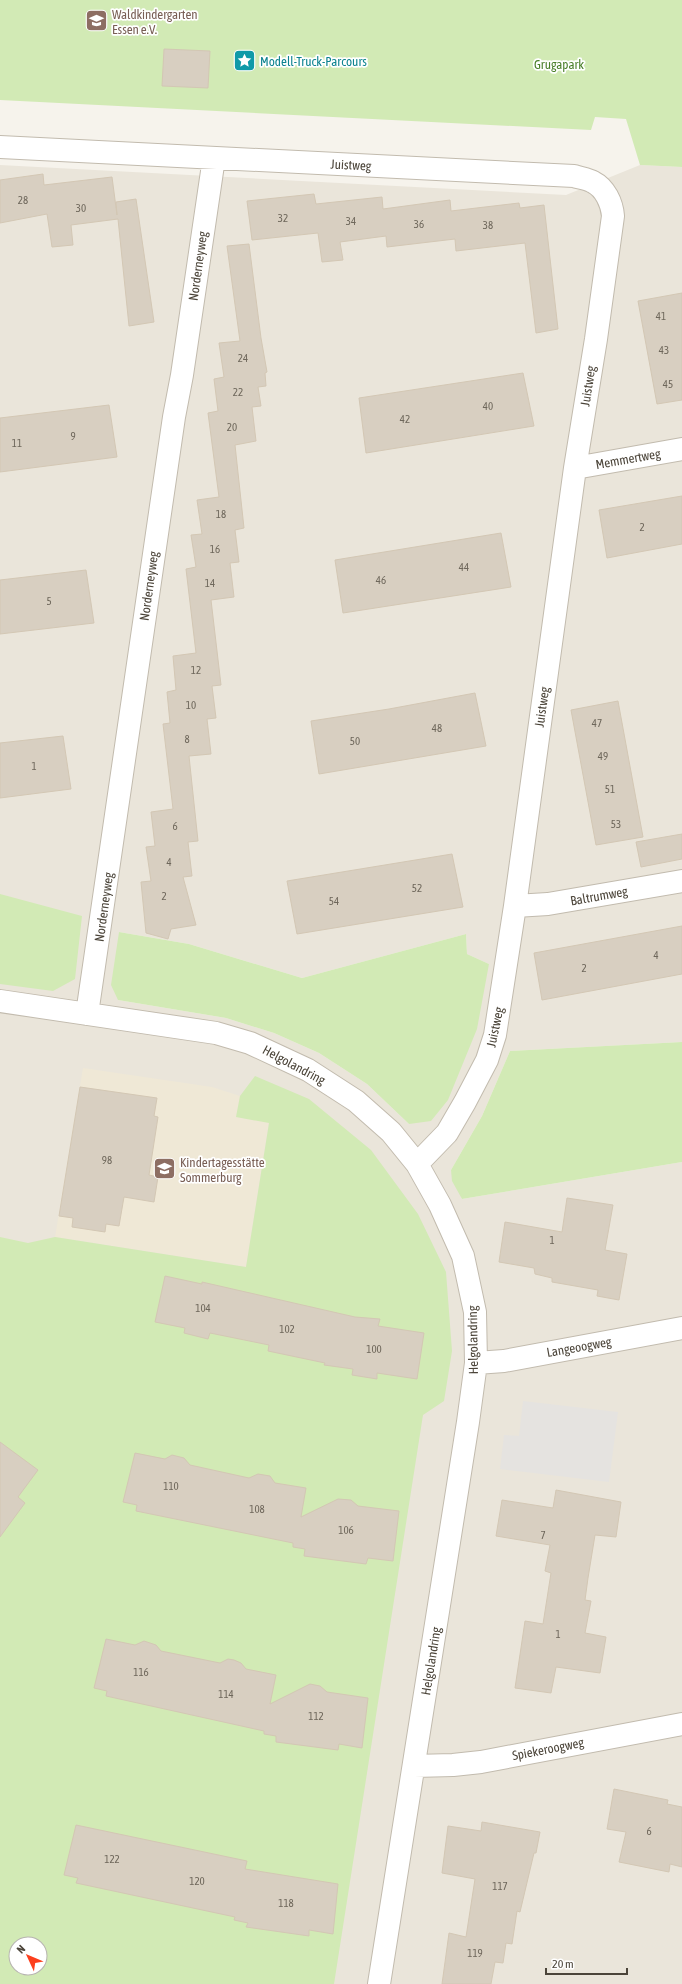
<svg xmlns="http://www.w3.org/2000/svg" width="682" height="1984" font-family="'Asap Condensed',sans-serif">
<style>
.residential{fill:#eae5da;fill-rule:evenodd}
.education{fill:#efe8d6}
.green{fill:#d2eab5;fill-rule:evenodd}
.parking{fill:#e5e3e0}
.building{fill:#d8cfc1;stroke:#d3c7b4}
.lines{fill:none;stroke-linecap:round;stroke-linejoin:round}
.minor-casing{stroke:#c2bbae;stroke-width:24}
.minor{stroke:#fff;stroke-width:22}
.labels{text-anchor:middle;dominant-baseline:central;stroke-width:3.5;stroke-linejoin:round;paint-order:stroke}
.number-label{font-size:11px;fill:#6e675b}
.education-label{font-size:13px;fill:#785e54;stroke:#fff;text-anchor:start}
.culture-label{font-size:13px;fill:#0d838f;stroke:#fff;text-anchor:start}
.park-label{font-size:13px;fill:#4a7f2a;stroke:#fff}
.street-label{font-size:13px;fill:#4b4439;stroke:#fff}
</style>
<rect width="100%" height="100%" fill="#f6f3ec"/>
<!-- residential -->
<path class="residential" d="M 0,165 L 566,195 L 640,165 L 682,167 L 682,1042 L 510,1051 L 482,1116 L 451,1170 L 462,1199 L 682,1162 L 682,1984 L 0,1984 ZM 119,932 L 189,944 L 302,978 L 466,934 L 467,954 L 489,964 L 409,1124 L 367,1084 L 319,1053 L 274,1033 L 226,1018 L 118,1000 ZM 16,1944 L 40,1944 L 40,1968 L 16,1968 Z"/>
<!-- education -->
<path class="education" d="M 83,1068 L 212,1087 L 240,1096 L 236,1117 L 269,1122 L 246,1267 L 55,1237 Z"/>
<!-- green -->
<path class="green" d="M 0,0 L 682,0 L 682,167 L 640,165 L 626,119 L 595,117 L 591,130 L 0,100 Z
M 0,894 L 82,916 L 75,979 L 53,991 L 0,984 Z
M 119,932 L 189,944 L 302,978 L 466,934 L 467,954 L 489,964 L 477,1029 L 448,1100 L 431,1121 L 409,1124 L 367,1084 L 319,1053 L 274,1033 L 226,1018 L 118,1000 L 111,985 Z
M 682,1042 L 682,1162 L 462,1199 L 452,1181 L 451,1170 L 482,1116 L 510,1051 Z
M 255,1076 L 309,1099 L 371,1150 L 418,1214 L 446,1272 L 452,1351 L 444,1401 L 423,1415 L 334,1984 L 0,1984 L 0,1237 L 28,1243 L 55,1237 L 246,1267 L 269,1123 L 236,1117 L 240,1096 ZM 16,1944 L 40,1944 L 40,1968 L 16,1968 Z"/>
<!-- parking -->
<path class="parking" d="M 523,1401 L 618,1412 L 609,1482 L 500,1469 L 504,1435 L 519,1436 Z"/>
<!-- building -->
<path class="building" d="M 164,49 L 210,51 L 208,88 L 162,86 Z
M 43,174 L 44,185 L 112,177 L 117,215 L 116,202 L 136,199 L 154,322 L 129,326 L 118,219 L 71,225 L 73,245 L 52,247 L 47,214 L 0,223 L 0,180 Z
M 314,194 L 316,204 L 382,197 L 383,209 L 450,200 L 451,211 L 519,203 L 520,208 L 544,205 L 558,329 L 536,333 L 525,243 L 456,251 L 455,239 L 387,247 L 386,236 L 340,242 L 343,260 L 322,262 L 318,233 L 252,240 L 247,201 Z
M 249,244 L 261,338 L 267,372 L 265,373 L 266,386 L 258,387 L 261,406 L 252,407 L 256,441 L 235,445 L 244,528 L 235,530 L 239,562 L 230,563 L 234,597 L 211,600 L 221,685 L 212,686 L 216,718 L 207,719 L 211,754 L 189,756 L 198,841 L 188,842 L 192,876 L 183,877 L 196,925 L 171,929 L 168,939 L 146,933 L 141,882 L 151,881 L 146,847 L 155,846 L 151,812 L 173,809 L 163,724 L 170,723 L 167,692 L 176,690 L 173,656 L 196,653 L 186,569 L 196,567 L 191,535 L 202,534 L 197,500 L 219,497 L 208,413 L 218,411 L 214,379 L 224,377 L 219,343 L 240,341 L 227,246 Z
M 682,293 L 682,400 L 657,404 L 638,301 Z
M 523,373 L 534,426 L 366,453 L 359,398 Z
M 109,405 L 117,457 L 0,472 L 0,418 Z
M 682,496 L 682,544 L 607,558 L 599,510 Z
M 501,533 L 511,587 L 343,613 L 335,560 Z
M 86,570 L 94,623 L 0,634 L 0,580 Z
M 475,693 L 486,746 L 319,774 L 311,721 L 389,709 Z
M 618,701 L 643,837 L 596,845 L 571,710 Z
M 63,736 L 71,789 L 0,798 L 0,743 Z
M 682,834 L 682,859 L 641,867 L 636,842 Z
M 452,854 L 463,907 L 297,934 L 287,881 Z
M 682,926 L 682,974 L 542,1000 L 534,953 Z
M 80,1087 L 157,1098 L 154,1116 L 158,1117 L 149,1175 L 158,1177 L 154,1202 L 124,1197 L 119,1226 L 106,1224 L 105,1232 L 72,1227 L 73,1218 L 59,1216 Z
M 567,1198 L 613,1205 L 605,1250 L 627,1254 L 619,1300 L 597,1296 L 598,1290 L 552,1282 L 552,1278 L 535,1274 L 534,1268 L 499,1262 L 505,1222 L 562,1232 Z
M 165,1276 L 202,1284 L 202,1282 L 355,1317 L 380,1319 L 378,1326 L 424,1333 L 417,1379 L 377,1373 L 377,1379 L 352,1375 L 353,1369 L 324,1365 L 325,1363 L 268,1351 L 269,1345 L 210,1333 L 208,1339 L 184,1333 L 185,1328 L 155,1322 Z
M 0,1442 L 38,1470 L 18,1497 L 25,1503 L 0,1537 Z
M 135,1453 L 165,1459 L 172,1455 L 184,1458 L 190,1465 L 249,1478 L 258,1474 L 270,1476 L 275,1483 L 306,1488 L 301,1517 L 338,1499 L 351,1500 L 358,1506 L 399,1511 L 393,1561 L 368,1558 L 366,1564 L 304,1556 L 305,1549 L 293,1547 L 293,1543 L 136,1511 L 137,1505 L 123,1502 Z
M 556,1490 L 621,1502 L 616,1537 L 595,1535 L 588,1578 L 585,1600 L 591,1601 L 585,1633 L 606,1637 L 600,1673 L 556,1667 L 551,1693 L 515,1688 L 525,1621 L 543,1624 L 551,1573 L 545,1571 L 550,1545 L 496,1536 L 502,1500 L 553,1508 Z
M 106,1639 L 135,1645 L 144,1641 L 156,1645 L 161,1651 L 220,1663 L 228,1659 L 234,1660 L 241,1663 L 246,1669 L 276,1675 L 270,1704 L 310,1684 L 320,1686 L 327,1692 L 368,1698 L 362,1748 L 339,1744 L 338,1750 L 276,1742 L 276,1736 L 264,1734 L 264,1731 L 106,1696 L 107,1691 L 94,1688 Z
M 614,1789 L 668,1800 L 667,1804 L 682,1807 L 682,1867 L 670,1864 L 669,1872 L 619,1862 L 626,1832 L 607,1829 Z
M 482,1822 L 540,1832 L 536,1853 L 534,1853 L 520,1912 L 517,1911 L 512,1944 L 506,1943 L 503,1963 L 495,1962 L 491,1984 L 442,1984 L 449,1933 L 466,1937 L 475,1879 L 442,1873 L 448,1826 L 481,1831 Z
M 76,1825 L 247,1861 L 245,1869 L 338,1884 L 333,1934 L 309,1930 L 309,1936 L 246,1927 L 248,1923 L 234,1920 L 235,1917 L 76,1883 L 78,1878 L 64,1875 Z"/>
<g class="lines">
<defs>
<path id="minor" d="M 0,147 L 574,176 C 580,178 588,179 593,182 C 605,188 612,203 613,216 L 596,339 L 575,468 L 515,906 L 495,1035 L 487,1060 L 465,1102 L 447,1133 L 417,1164
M 575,468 L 682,449
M 515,906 L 548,904 L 682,881
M 0,1001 L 216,1033 L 250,1043 L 308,1070 L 356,1101 L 391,1132 L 417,1164 L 440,1205 L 463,1256 L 475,1312 L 476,1363 L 468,1422 L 379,1984
M 87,1014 L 174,417 L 182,375 L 214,158
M 476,1363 L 504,1361 L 682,1328
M 414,1766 L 453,1765 L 481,1762 L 682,1724"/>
</defs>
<!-- minor casing -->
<use href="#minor" class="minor-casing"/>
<!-- minor -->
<use href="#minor" class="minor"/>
</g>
<!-- icons -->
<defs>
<symbol id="school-square" viewBox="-11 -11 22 22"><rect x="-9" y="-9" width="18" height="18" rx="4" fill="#8d6e63" stroke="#fff"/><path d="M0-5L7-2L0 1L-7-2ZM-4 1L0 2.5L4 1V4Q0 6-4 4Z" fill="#fff"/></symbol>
<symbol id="sight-square" viewBox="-11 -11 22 22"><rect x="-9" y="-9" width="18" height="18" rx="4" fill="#0f9aa8" stroke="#fff"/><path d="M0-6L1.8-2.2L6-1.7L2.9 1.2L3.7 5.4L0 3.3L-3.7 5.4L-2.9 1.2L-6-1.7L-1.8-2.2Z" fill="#fff"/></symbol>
</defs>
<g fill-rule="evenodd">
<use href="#school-square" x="84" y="8" width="25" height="25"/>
<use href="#sight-square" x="232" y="48" width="25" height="25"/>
<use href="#school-square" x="152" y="1156" width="25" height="25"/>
</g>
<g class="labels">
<!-- number labels -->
<g class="number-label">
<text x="23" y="200">28</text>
<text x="81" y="208">30</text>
<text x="283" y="218">32</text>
<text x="351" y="221">34</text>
<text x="419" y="224">36</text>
<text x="488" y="225">38</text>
<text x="661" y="316">41</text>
<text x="664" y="350">43</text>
<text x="243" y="358">24</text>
<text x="668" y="384">45</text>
<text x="238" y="392">22</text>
<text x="488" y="406">40</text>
<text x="405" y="419">42</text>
<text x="232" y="427">20</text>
<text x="73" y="436">9</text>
<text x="17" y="443">11</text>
<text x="221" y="514">18</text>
<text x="642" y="527">2</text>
<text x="215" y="549">16</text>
<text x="464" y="567">44</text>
<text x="381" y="580">46</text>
<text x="210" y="583">14</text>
<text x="49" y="601">5</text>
<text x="196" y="670">12</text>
<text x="191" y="705">10</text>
<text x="597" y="723">47</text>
<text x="437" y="728">48</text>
<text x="187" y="739">8</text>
<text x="355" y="741">50</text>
<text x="603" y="756">49</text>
<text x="34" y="766">1</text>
<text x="610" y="789">51</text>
<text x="616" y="824">53</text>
<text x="175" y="826">6</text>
<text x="169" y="862">4</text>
<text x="417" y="888">52</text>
<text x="164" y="896">2</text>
<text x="334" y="901">54</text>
<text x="656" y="955">4</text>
<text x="584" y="968">2</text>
<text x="107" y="1160">98</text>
<text x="552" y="1240">1</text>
<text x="203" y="1308">104</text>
<text x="287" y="1329">102</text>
<text x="374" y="1349">100</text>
<text x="171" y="1486">110</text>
<text x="257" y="1509">108</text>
<text x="346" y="1530">106</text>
<text x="543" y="1535">7</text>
<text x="558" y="1634">1</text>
<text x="141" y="1672">116</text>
<text x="226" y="1694">114</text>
<text x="316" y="1716">112</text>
<text x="649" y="1831">6</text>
<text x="112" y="1859">122</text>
<text x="197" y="1881">120</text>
<text x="500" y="1886">117</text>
<text x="286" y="1903">118</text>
<text x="475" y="1953">119</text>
</g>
<!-- education labels -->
<g class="education-label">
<text x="112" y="14">Waldkindergarten<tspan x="112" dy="15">Essen e.V.</tspan></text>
<text x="180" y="1162">Kindertagesstätte<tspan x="180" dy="15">Sommerburg</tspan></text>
</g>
<!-- culture labels -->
<g class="culture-label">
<text x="260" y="61">Modell-Truck-Parcours</text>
</g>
<!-- park labels -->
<g class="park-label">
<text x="559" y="64">Grugapark</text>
</g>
<!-- street labels -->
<g class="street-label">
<text transform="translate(351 165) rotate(3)">Juistweg</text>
<text transform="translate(198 266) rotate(-82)">Norderneyweg</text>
<text transform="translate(588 386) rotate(-81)">Juistweg</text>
<text transform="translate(628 459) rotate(-10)">Memmertweg</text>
<text transform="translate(149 586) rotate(-82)">Norderneyweg</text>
<text transform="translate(542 707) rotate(-82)">Juistweg</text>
<text transform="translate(599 896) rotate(-10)">Baltrumweg</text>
<text transform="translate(104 907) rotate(-82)">Norderneyweg</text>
<text transform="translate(495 1027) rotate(-78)">Juistweg</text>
<text transform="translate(294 1065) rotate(28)">Helgolandring</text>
<text transform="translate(473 1340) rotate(-91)">Helgolandring</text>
<text transform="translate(579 1347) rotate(-10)">Langeoogweg</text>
<text transform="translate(431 1661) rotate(-81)">Helgolandring</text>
<text transform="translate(548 1749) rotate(-11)">Spiekeroogweg</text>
</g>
</g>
<!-- north arrow -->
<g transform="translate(28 1956) rotate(314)"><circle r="19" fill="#ffffff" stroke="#b7b4b0"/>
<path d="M0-3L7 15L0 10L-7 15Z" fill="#fc3f1d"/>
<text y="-6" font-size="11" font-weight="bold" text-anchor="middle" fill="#4b4439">N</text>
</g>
<!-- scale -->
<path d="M546 1968v6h81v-6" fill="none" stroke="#4b4439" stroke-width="2"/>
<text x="552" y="1968" font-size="12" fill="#4b4439" stroke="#ffffff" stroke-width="3" paint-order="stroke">20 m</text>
</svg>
